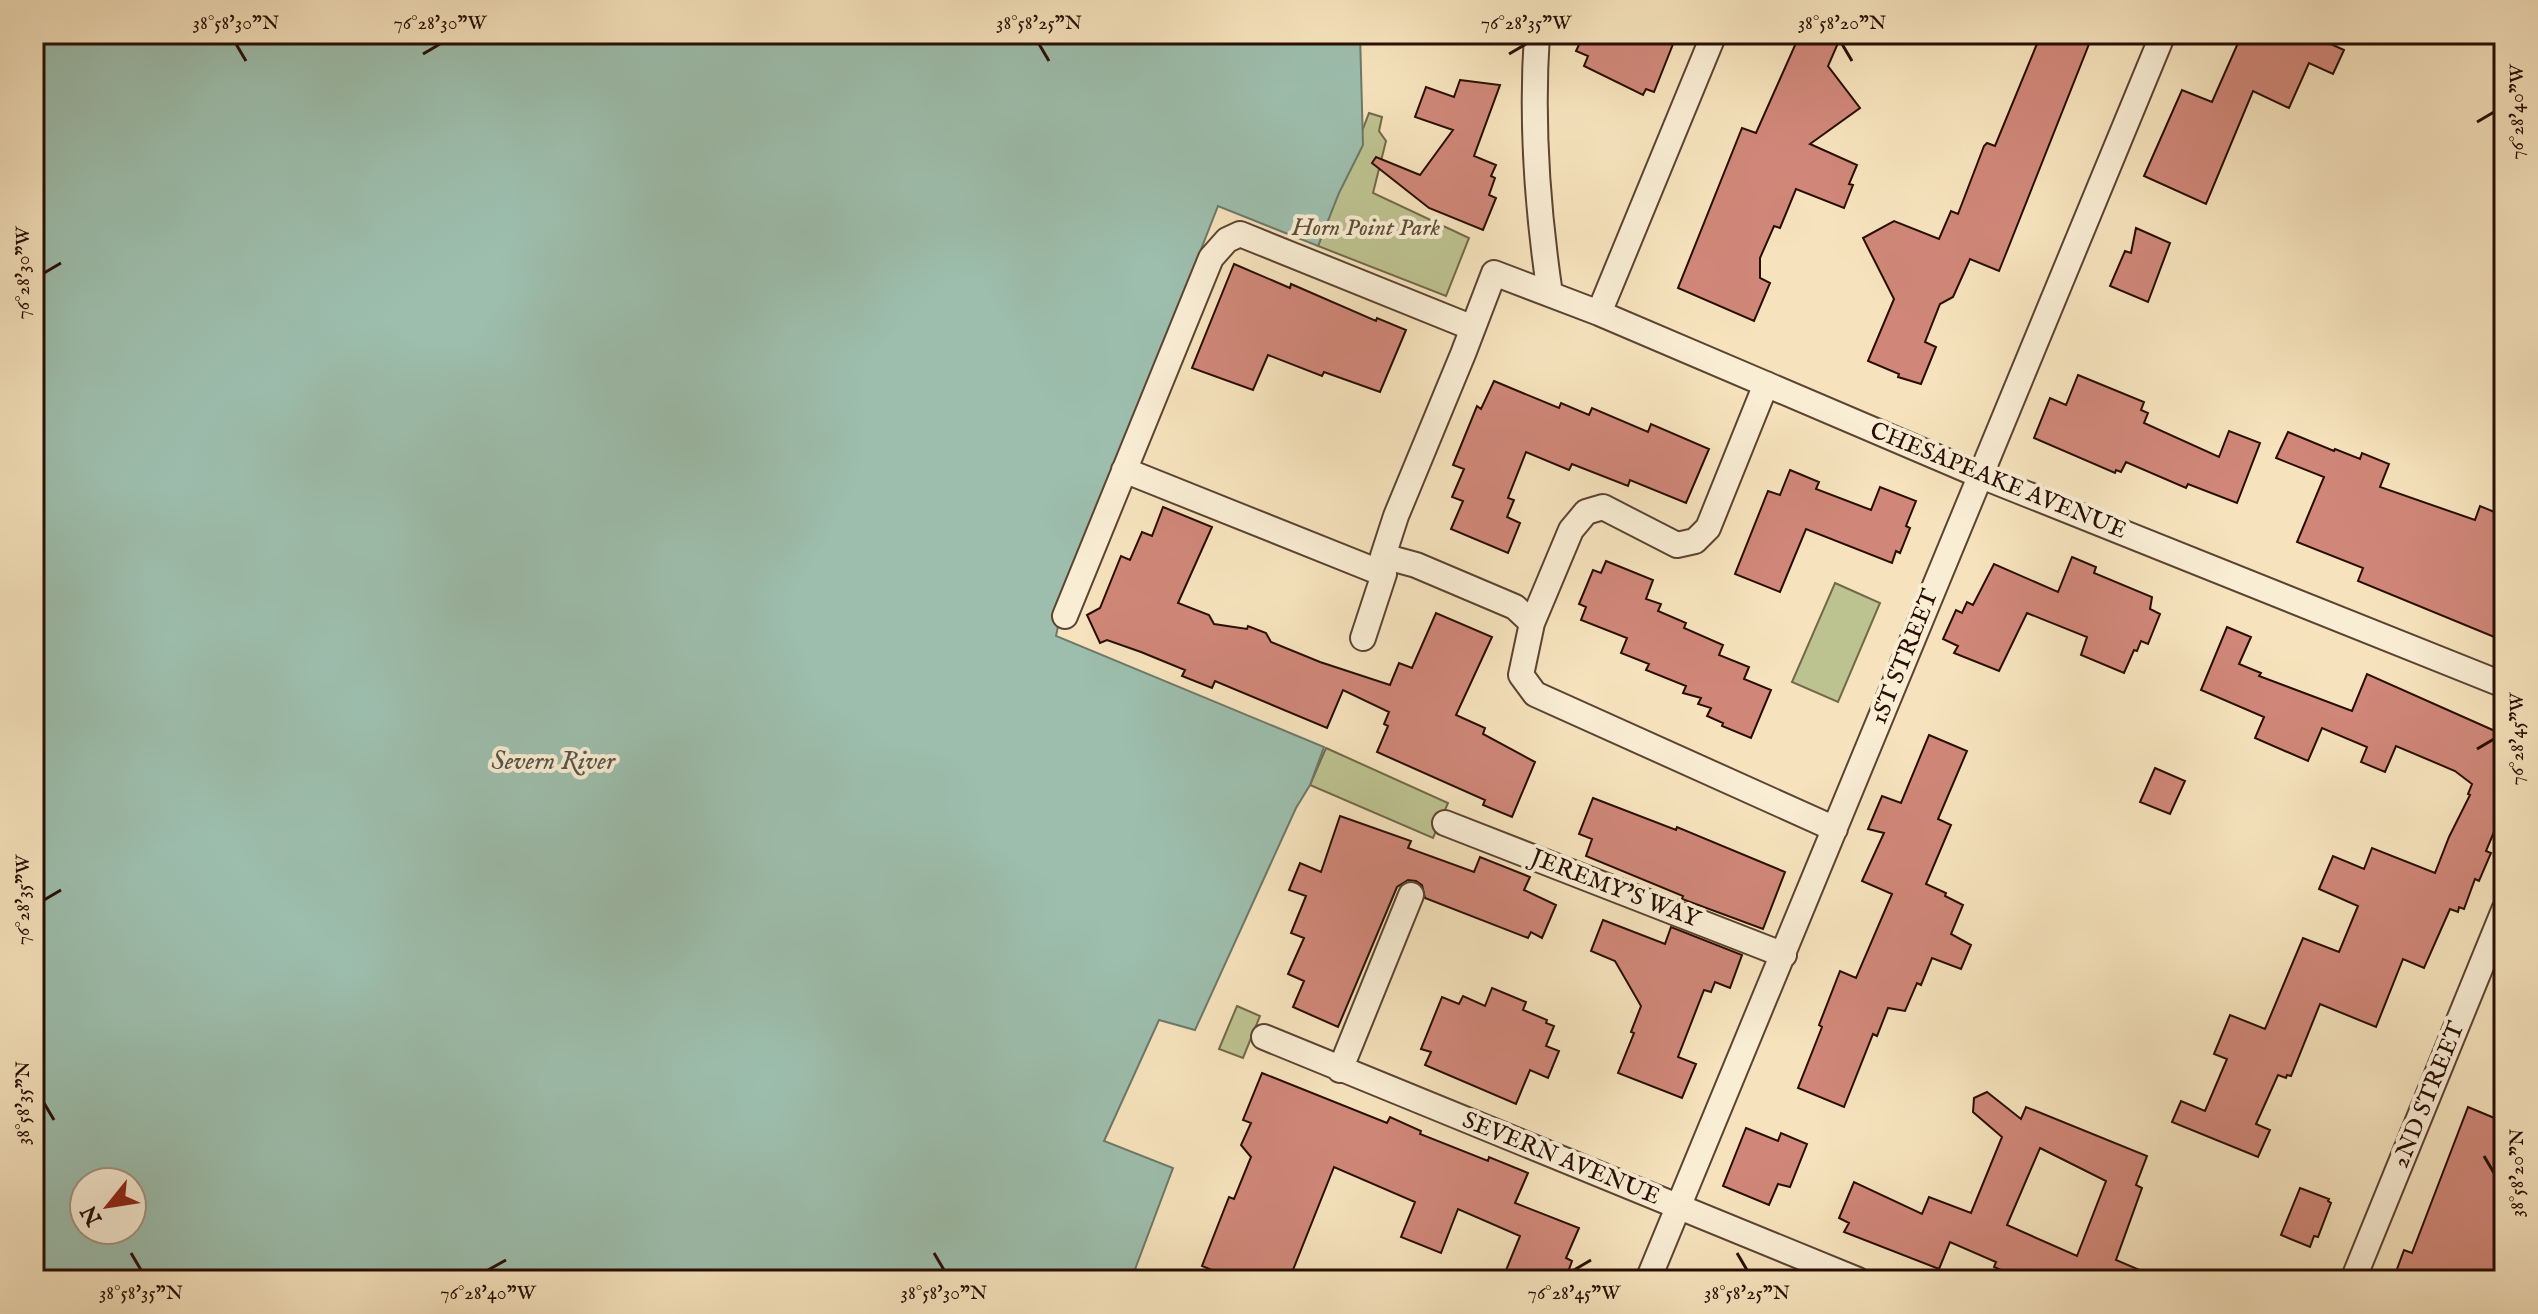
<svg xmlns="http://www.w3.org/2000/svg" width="2538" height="1314" font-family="'IM FELL English',serif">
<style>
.green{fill:#bdc390;stroke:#72684a;stroke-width:2}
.water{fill:#9dbead;stroke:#6e7869;stroke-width:2;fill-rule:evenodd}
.building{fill:#d08779;stroke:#280e03;stroke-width:2;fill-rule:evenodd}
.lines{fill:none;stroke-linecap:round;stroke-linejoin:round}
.minor-casing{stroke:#5c4332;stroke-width:28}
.minor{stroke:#f9edd4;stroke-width:24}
.ticks{fill:none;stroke:#280e03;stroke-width:3}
.labels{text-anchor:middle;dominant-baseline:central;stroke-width:8;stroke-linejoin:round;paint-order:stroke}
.park-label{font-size:24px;font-style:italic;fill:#5c4d34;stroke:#f9edd4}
.street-label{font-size:24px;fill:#280e03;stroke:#f9edd4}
.water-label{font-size:26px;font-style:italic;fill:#575447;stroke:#f9edd4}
.neatline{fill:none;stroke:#280e03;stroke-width:3}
.ticks-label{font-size:20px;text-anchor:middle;fill:#280e03}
</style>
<rect width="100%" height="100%" fill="#f6e3bd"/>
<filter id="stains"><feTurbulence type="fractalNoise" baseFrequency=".0025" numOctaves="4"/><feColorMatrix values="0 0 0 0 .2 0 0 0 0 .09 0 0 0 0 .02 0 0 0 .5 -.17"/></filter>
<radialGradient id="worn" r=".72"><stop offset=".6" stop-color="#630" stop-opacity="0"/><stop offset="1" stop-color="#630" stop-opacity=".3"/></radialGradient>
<!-- green -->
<path class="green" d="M 1369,113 L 1382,117 L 1379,131 L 1386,141 L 1373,193 L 1469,238 L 1446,296 L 1318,246 Z
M 1835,583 L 1880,603 L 1838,702 L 1792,682 Z
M 1326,748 L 1448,803 L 1433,838 L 1310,785 Z
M 1237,1006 L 1260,1016 L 1243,1058 L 1219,1049 Z"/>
<!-- water -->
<path class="water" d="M 34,34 L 1360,34 L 1363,145 L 1339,193 L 1318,246 L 1218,206 L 1064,598 L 1056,636 L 1324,747 L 1310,785 L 1296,808 L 1195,1030 L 1159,1020 L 1104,1141 L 1173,1168 L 1131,1280 L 34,1280 ZM 84,1182 L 132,1182 L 132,1230 L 84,1230 Z"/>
<!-- building -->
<path class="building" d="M 1584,34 L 1677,34 L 1654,92 L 1646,89 L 1643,95 L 1584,66 L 1588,56 L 1576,51 Z
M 1800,34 L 1842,34 L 1828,66 L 1860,108 L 1810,144 L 1857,165 L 1849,184 L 1853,185 L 1844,208 L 1796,189 L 1780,228 L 1774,226 L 1760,258 L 1760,278 L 1770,283 L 1754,321 L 1678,288 L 1742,128 L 1756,133 Z
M 2041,34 L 2093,34 L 2005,256 L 1999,271 L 1970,259 L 1953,297 L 1940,304 L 1925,342 L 1936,347 L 1921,384 L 1898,377 L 1899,374 L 1868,361 L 1894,299 L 1863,238 L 1894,221 L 1939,239 L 1951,211 L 1958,214 L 1984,146 L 1987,143 L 1995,146 Z
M 2242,34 L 2267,41 L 2270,34 L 2309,34 L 2344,50 L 2333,74 L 2309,63 L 2289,108 L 2253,91 L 2206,204 L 2144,176 L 2182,90 L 2212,102 Z
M 1460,80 L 1500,85 L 1474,156 L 1496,165 L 1491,176 L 1495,178 L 1489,195 L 1496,198 L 1483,230 L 1429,208 L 1372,163 L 1376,157 L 1420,175 L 1453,130 L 1415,117 L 1426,87 L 1454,97 Z
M 2136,228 L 2170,243 L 2148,302 L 2110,286 L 2125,251 L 2131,253 Z
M 1234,264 L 1290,288 L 1291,284 L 1376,321 L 1377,318 L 1406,330 L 1380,392 L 1324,372 L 1322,376 L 1268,355 L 1253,390 L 1192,368 Z
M 2078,375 L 2144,402 L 2141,410 L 2148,413 L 2144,423 L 2219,457 L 2229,431 L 2260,443 L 2237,503 L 2188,484 L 2186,488 L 2126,462 L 2121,472 L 2116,470 L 2115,473 L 2034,438 L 2050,398 L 2066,405 Z
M 1494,381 L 1559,408 L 1561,403 L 1589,415 L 1592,408 L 1648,432 L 1651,424 L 1709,449 L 1686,503 L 1630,480 L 1628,486 L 1572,464 L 1569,470 L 1526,452 L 1508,498 L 1514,500 L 1507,517 L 1520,523 L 1508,553 L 1451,529 L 1463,501 L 1452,497 L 1464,469 L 1453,465 L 1477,406 L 1481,409 Z
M 2288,432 L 2334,451 L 2335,449 L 2360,459 L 2362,453 L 2389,464 L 2380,487 L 2475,520 L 2480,506 L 2504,516 L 2504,641 L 2358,581 L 2363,568 L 2297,542 L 2324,477 L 2276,458 Z
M 1790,470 L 1819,482 L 1816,489 L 1871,510 L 1880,487 L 1916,501 L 1906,526 L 1910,528 L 1900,553 L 1896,551 L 1892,563 L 1806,529 L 1780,592 L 1735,574 L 1768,491 L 1780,495 Z
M 1163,507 L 1212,527 L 1178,603 L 1209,615 L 1214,624 L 1247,629 L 1248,626 L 1266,633 L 1271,642 L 1320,662 L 1390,685 L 1399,663 L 1412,668 L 1436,613 L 1492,637 L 1456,715 L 1485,728 L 1483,734 L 1535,762 L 1512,817 L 1483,805 L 1485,800 L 1377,752 L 1388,726 L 1384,724 L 1389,712 L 1343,690 L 1327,728 L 1215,681 L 1212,688 L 1182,676 L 1185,670 L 1141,652 L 1107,640 L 1100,643 L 1087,615 L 1100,608 L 1121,556 L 1130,560 L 1142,532 L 1152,536 Z
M 2072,557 L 2096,567 L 2094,573 L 2152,597 L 2150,609 L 2160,614 L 2148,644 L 2141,641 L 2137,651 L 2134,650 L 2124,673 L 2081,655 L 2087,637 L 2027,613 L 1999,671 L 1954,653 L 1958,646 L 1943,639 L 1956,610 L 1962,613 L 1967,602 L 1973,605 L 1994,564 L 2058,592 Z
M 1606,561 L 1653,580 L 1646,599 L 1661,604 L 1658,611 L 1686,623 L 1684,628 L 1723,645 L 1719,655 L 1749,667 L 1744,679 L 1771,690 L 1751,738 L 1722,726 L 1723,723 L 1707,716 L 1711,708 L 1698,704 L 1701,698 L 1683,693 L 1686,686 L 1646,670 L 1649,664 L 1621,653 L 1627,638 L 1581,620 L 1586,607 L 1579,604 L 1593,570 L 1601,573 Z
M 2227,627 L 2251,637 L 2239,664 L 2261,673 L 2259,676 L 2352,711 L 2367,674 L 2504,735 L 2504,808 L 2486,851 L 2491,853 L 2479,881 L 2475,879 L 2464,909 L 2459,907 L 2458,912 L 2450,909 L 2424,968 L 2403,959 L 2376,1027 L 2320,1004 L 2291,1076 L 2287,1075 L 2286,1078 L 2278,1075 L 2256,1124 L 2270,1130 L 2258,1157 L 2172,1122 L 2181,1101 L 2205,1111 L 2227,1059 L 2214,1054 L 2230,1015 L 2265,1029 L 2303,938 L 2339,952 L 2358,906 L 2319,889 L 2333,856 L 2364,869 L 2372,848 L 2435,873 L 2449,837 L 2470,795 L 2468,794 L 2472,784 L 2455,771 L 2396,746 L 2385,772 L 2361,762 L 2367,747 L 2322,728 L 2308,761 L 2255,738 L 2264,717 L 2201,690 Z
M 1929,735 L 1967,751 L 1938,819 L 1951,825 L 1926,884 L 1946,893 L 1945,896 L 1963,905 L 1951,934 L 1971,945 L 1961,969 L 1932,958 L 1921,985 L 1917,983 L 1905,1011 L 1888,1008 L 1877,1036 L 1873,1034 L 1844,1107 L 1798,1088 L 1822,1027 L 1819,1025 L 1840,971 L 1856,978 L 1892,894 L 1862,881 L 1884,833 L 1868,829 L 1882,796 L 1901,803 Z
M 2155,768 L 2185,781 L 2170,814 L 2140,802 Z
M 1593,798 L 1676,830 L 1677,827 L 1785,872 L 1763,929 L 1682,899 L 1683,896 L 1586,856 L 1592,839 L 1579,834 Z
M 1340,816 L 1411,841 L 1408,848 L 1474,872 L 1480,857 L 1530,877 L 1524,890 L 1556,905 L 1542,938 L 1531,932 L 1528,938 L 1425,898 L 1422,885 L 1416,881 L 1408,880 L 1397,887 L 1338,1027 L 1293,1007 L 1304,981 L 1288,974 L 1304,938 L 1291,933 L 1306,896 L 1289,890 L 1300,863 L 1321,872 Z
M 1603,920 L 1665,944 L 1671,927 L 1742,955 L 1730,988 L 1715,982 L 1711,992 L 1704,990 L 1678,1057 L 1696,1064 L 1682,1098 L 1618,1073 L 1634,1033 L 1631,1032 L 1641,1006 L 1615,961 L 1591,951 Z
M 1492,988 L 1526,1002 L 1523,1010 L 1547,1020 L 1546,1023 L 1554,1026 L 1546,1046 L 1559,1051 L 1548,1078 L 1530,1070 L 1516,1104 L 1425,1065 L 1431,1052 L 1421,1049 L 1442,997 L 1459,1004 L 1463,996 L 1485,1006 Z
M 1262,1073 L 1387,1123 L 1390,1117 L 1421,1131 L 1420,1134 L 1488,1161 L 1489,1157 L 1528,1173 L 1515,1203 L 1579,1228 L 1566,1258 L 1572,1261 L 1565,1280 L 1502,1280 L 1520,1236 L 1458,1209 L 1441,1253 L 1401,1237 L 1415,1202 L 1334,1167 L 1289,1280 L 1236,1280 L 1202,1266 L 1229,1197 L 1234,1199 L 1251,1157 L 1241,1145 L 1251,1123 L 1243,1120 Z
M 1987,1092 L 2021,1119 L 2026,1107 L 2147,1156 L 2136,1185 L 2142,1188 L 2116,1260 L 2163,1280 L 2034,1280 L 2008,1273 L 1994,1267 L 1996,1262 L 1950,1242 L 1939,1269 L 1844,1232 L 1849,1223 L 1839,1218 L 1854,1182 L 1922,1214 L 1929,1197 L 1971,1213 L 2002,1137 L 1973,1112 L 1974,1098 ZM 2040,1148 L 2106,1181 L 2077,1256 L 2007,1225 Z
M 2468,1107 L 2504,1122 L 2504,1255 L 2494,1280 L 2393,1280 L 2404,1250 L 2412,1253 Z
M 1746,1128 L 1778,1141 L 1781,1133 L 1807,1144 L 1790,1187 L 1778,1184 L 1769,1205 L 1723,1186 Z
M 2300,1188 L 2329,1199 L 2328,1201 L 2331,1203 L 2318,1237 L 2314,1236 L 2310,1247 L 2281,1235 Z"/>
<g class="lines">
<defs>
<path id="minor" d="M 1537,34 C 1531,121 1537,207 1550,294
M 1599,313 L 1714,34
M 1124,470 L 1384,574
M 1383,556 L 1416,565 L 1515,607 L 1532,623 L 1521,675 L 1535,694 L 1835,829
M 1065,616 L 1211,258 L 1227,240 L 1240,234 L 1473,328
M 1532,623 L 1571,530 L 1586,512 L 1603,507 L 1677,545 L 1695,541 L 1708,528 L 1766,384
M 1363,638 L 1384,574 L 1383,556 L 1396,516 L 1463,354 L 1494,273 L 1599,313 L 1979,475 L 2504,685
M 1445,823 L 1784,955
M 1264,1037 L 1858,1280
M 1340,1070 L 1411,895
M 1648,1280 L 2163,34
M 2353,1280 L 2504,910"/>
</defs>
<!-- minor casing -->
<use href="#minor" class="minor-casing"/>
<!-- minor -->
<use href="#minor" class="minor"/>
</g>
<!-- ticks -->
<path class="ticks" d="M 236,44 L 246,61M 1039,44 L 1049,61M 1842,44 L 1852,61M 423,54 L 440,44M 1509,54 L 1526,44M 2477,122 L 2494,112M 44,273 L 61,263M 2477,749 L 2494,739M 44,900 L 61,890M 44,1103 L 54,1120M 2484,1156 L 2494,1173M 131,1253 L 141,1270M 934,1253 L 944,1270M 1737,1253 L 1747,1270M 488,1270 L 506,1260M 1574,1270 L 1591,1260"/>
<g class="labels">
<!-- park labels -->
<g class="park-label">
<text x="1366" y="228">Horn Point Park</text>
</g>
<!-- street labels -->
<g class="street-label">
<text transform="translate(1998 481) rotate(22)">CHESAPEAKE AVENUE</text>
<text transform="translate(1905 657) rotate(-68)">1ST STREET</text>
<text transform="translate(1615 889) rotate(21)">JEREMY'S WAY</text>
<text transform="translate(2429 1095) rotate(-68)">2ND STREET</text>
<text transform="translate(1561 1159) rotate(22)">SEVERN AVENUE</text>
</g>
<!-- water labels -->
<g class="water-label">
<text x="553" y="761">Severn River</text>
</g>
</g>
<!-- margin -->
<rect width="2538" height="1314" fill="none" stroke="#f6e3bd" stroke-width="88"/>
<!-- north arrow -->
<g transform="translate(108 1206) rotate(240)"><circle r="38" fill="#f9edd4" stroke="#a59480" stroke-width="2"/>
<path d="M0-6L14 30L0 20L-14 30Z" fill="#8f2418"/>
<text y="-12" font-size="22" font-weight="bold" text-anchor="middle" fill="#280e03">N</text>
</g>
<rect x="44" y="44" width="2450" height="1226" class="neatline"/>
<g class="ticks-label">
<text x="236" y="29">38°58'30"N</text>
<text x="440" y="29">76°28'30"W</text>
<text x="1039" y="29">38°58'25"N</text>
<text x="1526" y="29">76°28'35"W</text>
<text x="1842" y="29">38°58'20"N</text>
<text transform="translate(2516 112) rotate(-90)" y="7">76°28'40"W</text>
<text transform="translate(22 273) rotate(-90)" y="7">76°28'30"W</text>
<text transform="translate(2516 739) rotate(-90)" y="7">76°28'45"W</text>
<text transform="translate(22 900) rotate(-90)" y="7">76°28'35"W</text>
<text transform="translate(22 1103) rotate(-90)" y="7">38°58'35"N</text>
<text transform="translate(2516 1173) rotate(-90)" y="7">38°58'20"N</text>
<text x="141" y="1299">38°58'35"N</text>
<text x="488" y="1299">76°28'40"W</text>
<text x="944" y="1299">38°58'30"N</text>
<text x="1574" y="1299">76°28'45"W</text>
<text x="1747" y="1299">38°58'25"N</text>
</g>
<rect width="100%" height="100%" filter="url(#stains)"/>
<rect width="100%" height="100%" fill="url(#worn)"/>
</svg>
